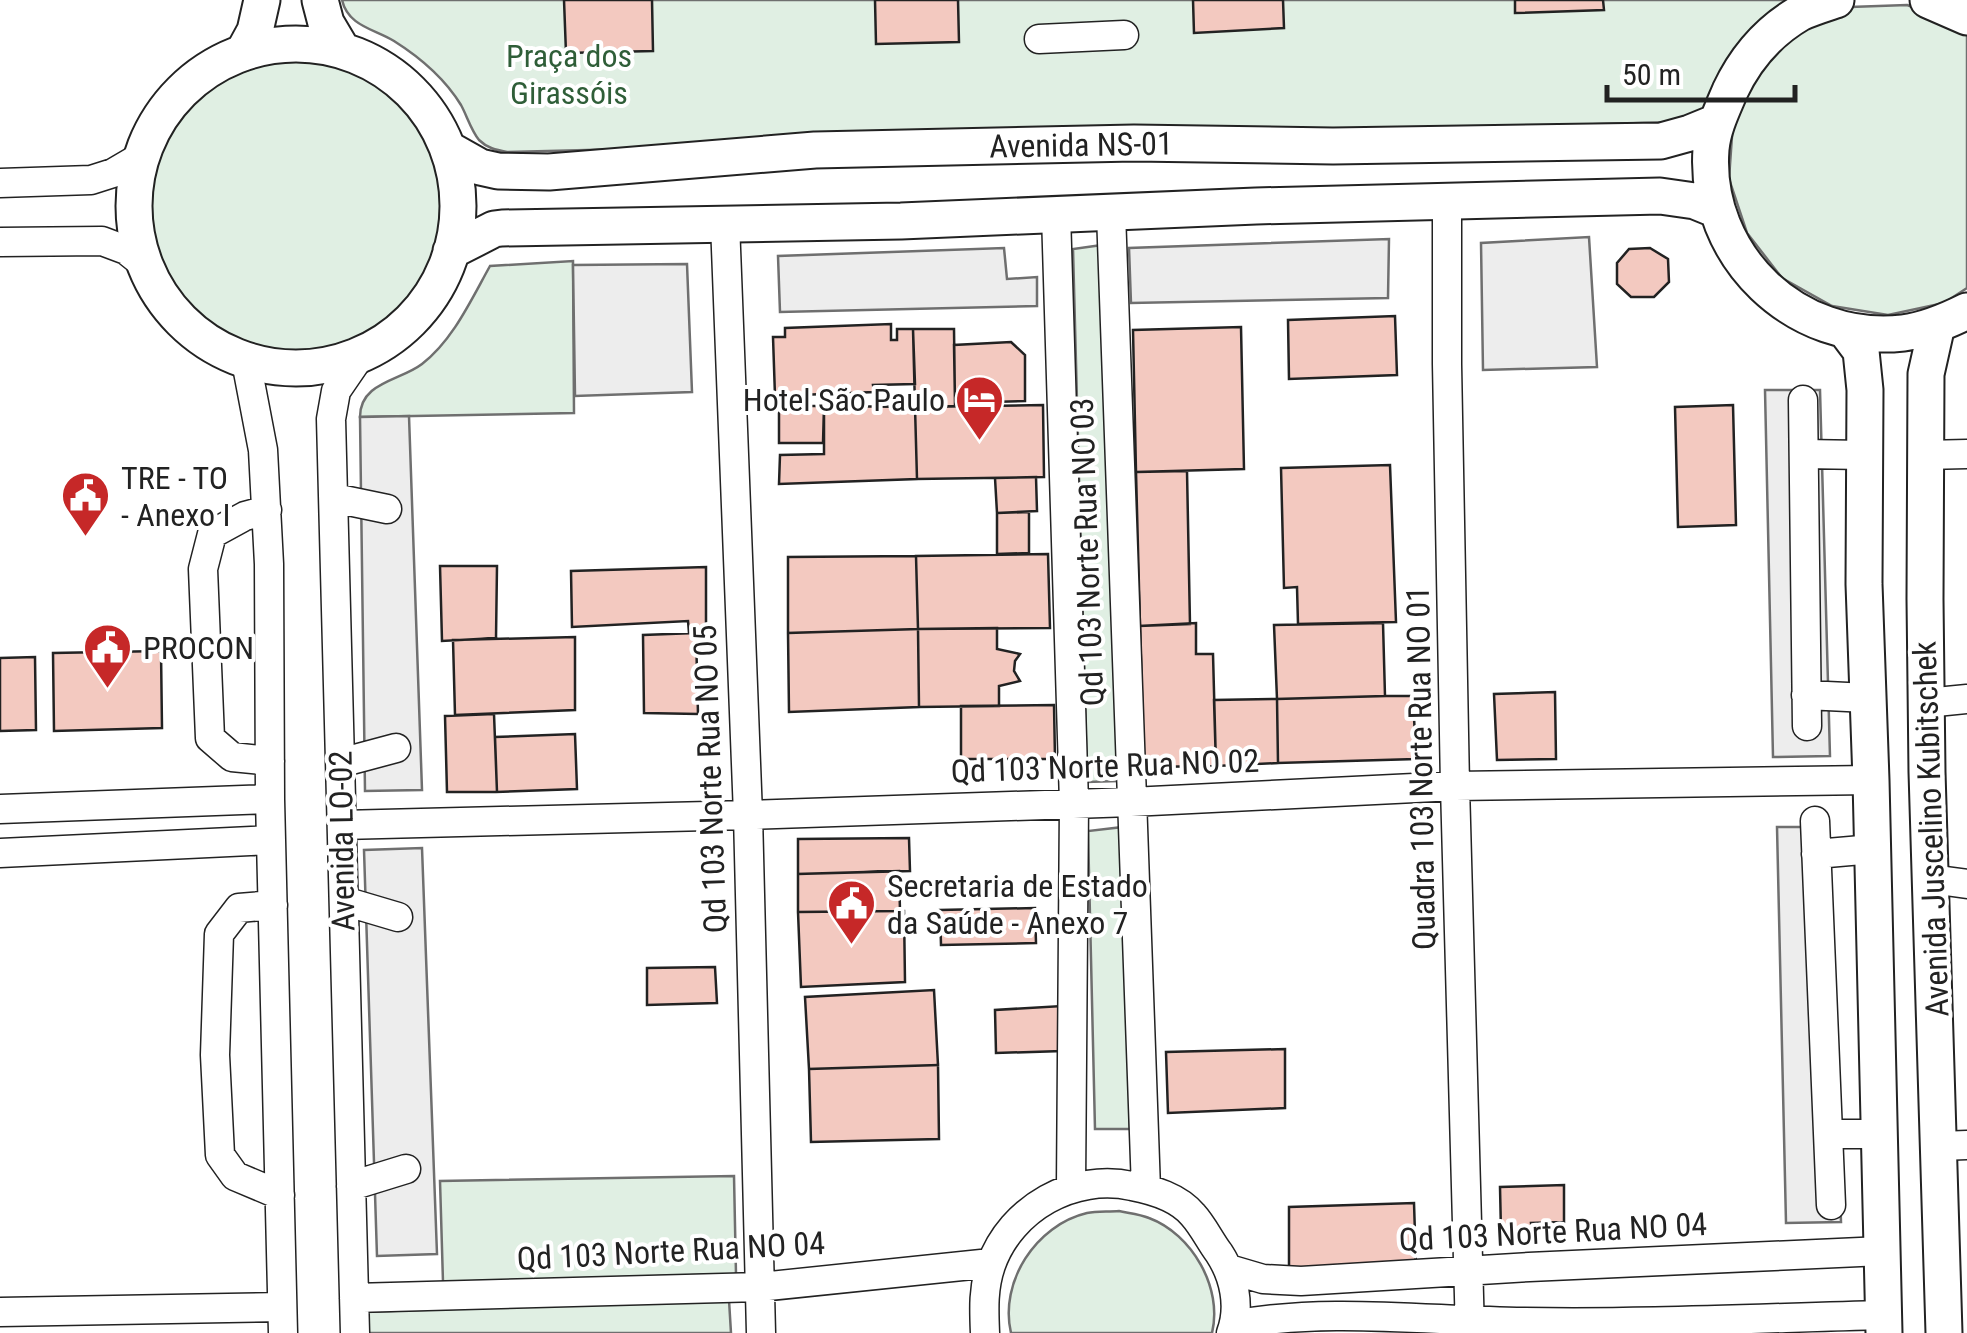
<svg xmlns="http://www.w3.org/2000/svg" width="1967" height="1333" font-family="'Roboto Condensed',sans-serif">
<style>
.green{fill:#e0efe3;stroke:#6f6f6f;stroke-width:2.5}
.parking{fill:#ededed;stroke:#6f6f6f;stroke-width:2.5}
.building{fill:#f3c9c0;stroke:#222;stroke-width:2.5}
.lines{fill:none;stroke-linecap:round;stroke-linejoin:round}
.minor-casing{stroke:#222;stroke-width:31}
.major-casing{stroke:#222;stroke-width:39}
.minor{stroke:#fff;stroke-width:28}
.major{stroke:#fff;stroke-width:35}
.labels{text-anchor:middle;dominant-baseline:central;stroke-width:8;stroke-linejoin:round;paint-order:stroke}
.park-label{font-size:32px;fill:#2f5e38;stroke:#fff}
.street-label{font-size:32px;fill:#222;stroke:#fff}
.poi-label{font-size:32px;fill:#222;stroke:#fff;text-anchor:start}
</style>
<rect width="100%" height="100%" fill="#fff"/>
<!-- green -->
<path class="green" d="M 342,0 L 1802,0 L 1717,103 L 1682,122 L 507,152 C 496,150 487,148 479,140 C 471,130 467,116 461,105 C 445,79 421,58 394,41 C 374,29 348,26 342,0 Z
M 1907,5 L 1960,24 L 1967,30 L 1967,288 L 1944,303 L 1888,315 L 1832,306 L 1782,278 L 1747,233 L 1729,179 L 1733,122 L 1757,69 L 1798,30 L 1850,7 Z
M151 206a146 146 0 1 1 292 0a146 146 0 1 1-292 0Z
M 1102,245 L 1118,781 L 1087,782 L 1073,249 Z
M 573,261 L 574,413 L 360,417 C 360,382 400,381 422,364 C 453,340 471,300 490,266 Z
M 1123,827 L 1130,1129 L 1095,1129 L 1088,831 Z
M 734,1176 L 736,1274 L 443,1282 L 440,1181 Z
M 1119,1211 C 1128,1213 1140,1214 1149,1218 C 1192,1234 1223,1288 1212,1333 L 1011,1333 C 999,1282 1036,1225 1087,1213 C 1097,1211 1108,1212 1119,1211 Z
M 729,1300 L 731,1333 L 361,1333 L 360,1312 Z"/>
<!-- parking -->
<path class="parking" d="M 1589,237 L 1597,367 L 1483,370 L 1481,243 Z
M 1389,239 L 1388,298 L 1131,303 L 1129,248 Z
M 1004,248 L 1007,279 L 1037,277 L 1037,306 L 780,312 L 778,256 Z
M 687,264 L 692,392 L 575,396 L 573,265 Z
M 1765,390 L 1820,390 L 1830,756 L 1773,757 Z
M 409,416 L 422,790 L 365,791 L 360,417 Z
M 1777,827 L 1827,827 L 1841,1222 L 1786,1223 Z
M 422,848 L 437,1254 L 377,1256 L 364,850 Z"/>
<!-- building -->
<path class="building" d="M 564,0 L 652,0 L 653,51 L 566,53 Z
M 875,0 L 958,0 L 959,42 L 876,44 Z
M 1193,0 L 1283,0 L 1284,28 L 1194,33 Z
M 1515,0 L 1603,0 L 1604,10 L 1515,13 Z
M 1650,248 L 1668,259 L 1669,282 L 1654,297 L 1631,297 L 1617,284 L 1617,263 L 1629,249 Z
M 1395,316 L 1397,375 L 1289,379 L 1288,320 Z
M 891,324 L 891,340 L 897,340 L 897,329 L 913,329 L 915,384 L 873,385 L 874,392 L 775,396 L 773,337 L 785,337 L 785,328 Z
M 1241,327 L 1244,469 L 1136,472 L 1133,330 Z
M 913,329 L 954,329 L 955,406 L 915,407 Z
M 1011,342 L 1025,355 L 1025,401 L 955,403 L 954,345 Z
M 1043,405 L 1044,477 L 917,479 L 915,407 Z
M 1733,405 L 1736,525 L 1678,527 L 1675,407 Z
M 779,406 L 824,406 L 823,443 L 779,443 Z
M 824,406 L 915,407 L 917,479 L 779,484 L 780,455 L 824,454 Z
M 1390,465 L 1396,622 L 1298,624 L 1297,587 L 1284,588 L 1281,468 Z
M 1187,471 L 1190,624 L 1140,626 L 1136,472 Z
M 1036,477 L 1037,511 L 997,513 L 995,478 Z
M 1029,512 L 1029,553 L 997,554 L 997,513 Z
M 1048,554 L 1050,628 L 918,629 L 916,556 Z
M 916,556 L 918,629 L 788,633 L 788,557 Z
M 440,566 L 497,566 L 496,638 L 442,641 Z
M 706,567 L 706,632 L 689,633 L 688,621 L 572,627 L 571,571 Z
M 1196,623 L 1196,654 L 1213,654 L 1216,766 L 1144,767 L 1140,626 Z
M 1383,623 L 1385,696 L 1277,699 L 1274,625 Z
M 997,628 L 997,649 L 1020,654 L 1015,661 L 1014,671 L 1020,681 L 999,686 L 999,706 L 919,707 L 918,629 Z
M 918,629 L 919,707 L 789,712 L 788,633 Z
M 696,633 L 698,714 L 644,713 L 643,635 Z
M 575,637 L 575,710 L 455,715 L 453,640 Z
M 161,651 L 162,728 L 54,731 L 53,653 Z
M 35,657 L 36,730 L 0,731 L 0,658 Z
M 1555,692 L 1556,759 L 1497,760 L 1494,694 Z
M 1385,696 L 1413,696 L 1416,759 L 1278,763 L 1277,699 Z
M 1277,699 L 1278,763 L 1216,766 L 1214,700 Z
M 1054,705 L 1055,759 L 961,759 L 961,706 Z
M 494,714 L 497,792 L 447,792 L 445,716 Z
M 575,734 L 577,789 L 497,792 L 495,737 Z
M 909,838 L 910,871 L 798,874 L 798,839 Z
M 899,871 L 900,911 L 798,912 L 798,874 Z
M 1035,908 L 1036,943 L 941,945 L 940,910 Z
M 900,911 L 904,911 L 905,982 L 801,987 L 798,912 Z
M 715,967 L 717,1003 L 647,1005 L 647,968 Z
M 934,990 L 938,1065 L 809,1069 L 805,997 Z
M 1062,1006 L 1062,1051 L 996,1053 L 995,1010 Z
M 1285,1049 L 1285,1108 L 1168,1113 L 1166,1052 Z
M 938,1065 L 939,1139 L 811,1142 L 809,1069 Z
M 1564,1185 L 1564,1222 L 1531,1223 L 1532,1232 L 1501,1232 L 1500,1187 Z
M 1414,1203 L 1416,1265 L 1289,1270 L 1289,1207 Z"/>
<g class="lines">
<defs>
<path id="minor" d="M 1039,39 L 1124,35
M 0,183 L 91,180 L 113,173 L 142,156
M 1447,202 L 1447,364 L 1455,786 L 1470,1333
M 1111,213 L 1146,1189
M 1056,214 L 1074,803 L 1071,1187
M 725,223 L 748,815 L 761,1333
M 0,242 L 102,241 L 126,250 L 146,266
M 246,361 L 263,450 L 269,564 L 270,799 L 283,1333
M 1803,400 L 1807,726
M 1804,454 L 1864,455
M 1925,455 L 1967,454
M 334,498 L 387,509
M 267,510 L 245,516 L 212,534 L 203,569 L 210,738 L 232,757 L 270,761
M 1806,695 L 1868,698
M 1926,703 L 1967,699
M 340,763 L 396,748
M 0,809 L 270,799
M 1815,821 L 1831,1205
M 342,825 L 748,815 L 1131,802 L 1455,786 L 1871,780
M 0,853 L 271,840
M 1816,854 L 1873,849
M 1931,879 L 1967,884
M 344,901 L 398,917
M 273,905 L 239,908 L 219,934 L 215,1055 L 220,1155 L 235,1176 L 280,1195
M 1828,1134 L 1879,1134
M 1940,1146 L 1967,1145
M 351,1186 L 406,1169
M 1229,1269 L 1263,1279 L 1301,1281 L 1529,1267 L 1882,1251
M 354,1298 L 760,1287 L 991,1263
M 0,1312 L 282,1307
M 1234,1325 C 1328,1307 1428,1321 1524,1322 C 1644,1324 1764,1318 1884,1315
M 355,1333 L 331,419 L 336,391 L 360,356
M 985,1333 C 984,1309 983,1288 991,1265 C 1011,1208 1074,1173 1132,1186 C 1153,1190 1178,1197 1193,1215 C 1203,1226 1210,1241 1219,1253 C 1234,1276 1241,1306 1231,1333"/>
<path id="major" d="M 320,0 L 326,23 L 342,50
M 1836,0 C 1824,4 1811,8 1800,13 C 1769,31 1745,59 1730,91 C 1722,110 1713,128 1711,149 C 1703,256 1796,345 1903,333 C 1926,330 1947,321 1967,311
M 1928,0 L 1967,17
M134 206a162 162 0 1 1 324 0a162 162 0 1 1-324 0Z
M 243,53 L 255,31 L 262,0
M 448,149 L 480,167 L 498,171 L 549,172 L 815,150 L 1134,143 L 1333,146 L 1661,141 L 1690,133 L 1717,122
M 451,251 L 494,229 L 502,228 L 901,221 L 1256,206 L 1660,196 L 1695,201 L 1717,210
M 1937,325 L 1926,374 L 1925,599 L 1927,772 L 1944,1333
M 1846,331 L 1861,351 L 1865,390 L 1864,584 L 1871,780 L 1884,1333"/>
</defs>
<!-- minor casing -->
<use href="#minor" class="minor-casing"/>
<!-- major casing -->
<use href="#major" class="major-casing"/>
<!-- minor -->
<use href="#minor" class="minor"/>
<!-- major -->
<use href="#major" class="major"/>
</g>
<!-- icons -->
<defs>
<symbol id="hotel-pin" viewBox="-11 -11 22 30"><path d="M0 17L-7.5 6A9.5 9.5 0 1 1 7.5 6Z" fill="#c62828" stroke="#fff"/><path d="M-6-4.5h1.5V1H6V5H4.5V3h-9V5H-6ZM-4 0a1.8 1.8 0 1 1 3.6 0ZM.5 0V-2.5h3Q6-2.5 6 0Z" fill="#fff"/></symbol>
<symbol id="civic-pin" viewBox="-11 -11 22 30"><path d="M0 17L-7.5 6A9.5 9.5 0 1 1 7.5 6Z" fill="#c62828" stroke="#fff"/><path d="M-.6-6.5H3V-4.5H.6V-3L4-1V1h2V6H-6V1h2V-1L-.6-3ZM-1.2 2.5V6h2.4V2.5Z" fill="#fff"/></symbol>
</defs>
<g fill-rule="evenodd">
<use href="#hotel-pin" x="952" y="372" width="55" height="75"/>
<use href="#civic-pin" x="58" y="468" width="55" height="75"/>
<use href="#civic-pin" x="80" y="620" width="55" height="75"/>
<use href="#civic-pin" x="824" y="876" width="55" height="75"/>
</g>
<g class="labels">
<!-- park labels -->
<g class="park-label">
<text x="569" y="56">Praça dos<tspan x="569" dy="37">Girassóis</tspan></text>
</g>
<!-- street labels -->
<g class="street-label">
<text transform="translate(1081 145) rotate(-1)">Avenida NS-01</text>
<text transform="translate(1087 552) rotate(-92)">Qd 103 Norte Rua NO 03</text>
<text transform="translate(1105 766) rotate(-2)">Qd 103 Norte Rua NO 02</text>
<text transform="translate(1421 768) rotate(-91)">Quadra 103 Norte Rua NO 01</text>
<text transform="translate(710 779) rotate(-92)">Qd 103 Norte Rua NO 05</text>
<text transform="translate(1931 829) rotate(-92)">Avenida Juscelino Kubitschek</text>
<text transform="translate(342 841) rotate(-91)">Avenida LO-02</text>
<text transform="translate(1553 1232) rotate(-3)">Qd 103 Norte Rua NO 04</text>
<text transform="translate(671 1251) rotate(-3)">Qd 103 Norte Rua NO 04</text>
</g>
<!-- poi labels -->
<g class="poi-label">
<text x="945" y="400" text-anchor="end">Hotel São Paulo</text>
<text x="121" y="478">TRE - TO<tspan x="121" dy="37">- Anexo I</tspan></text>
<text x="143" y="648">PROCON</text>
<text x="887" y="886">Secretaria de Estado<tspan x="887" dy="37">da Saúde - Anexo 7</tspan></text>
</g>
</g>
<!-- scale -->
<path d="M1607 85v15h188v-15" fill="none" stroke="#222222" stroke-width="5"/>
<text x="1622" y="85" font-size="30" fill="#222222" stroke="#ffffff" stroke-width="8" paint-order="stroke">50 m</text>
</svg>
